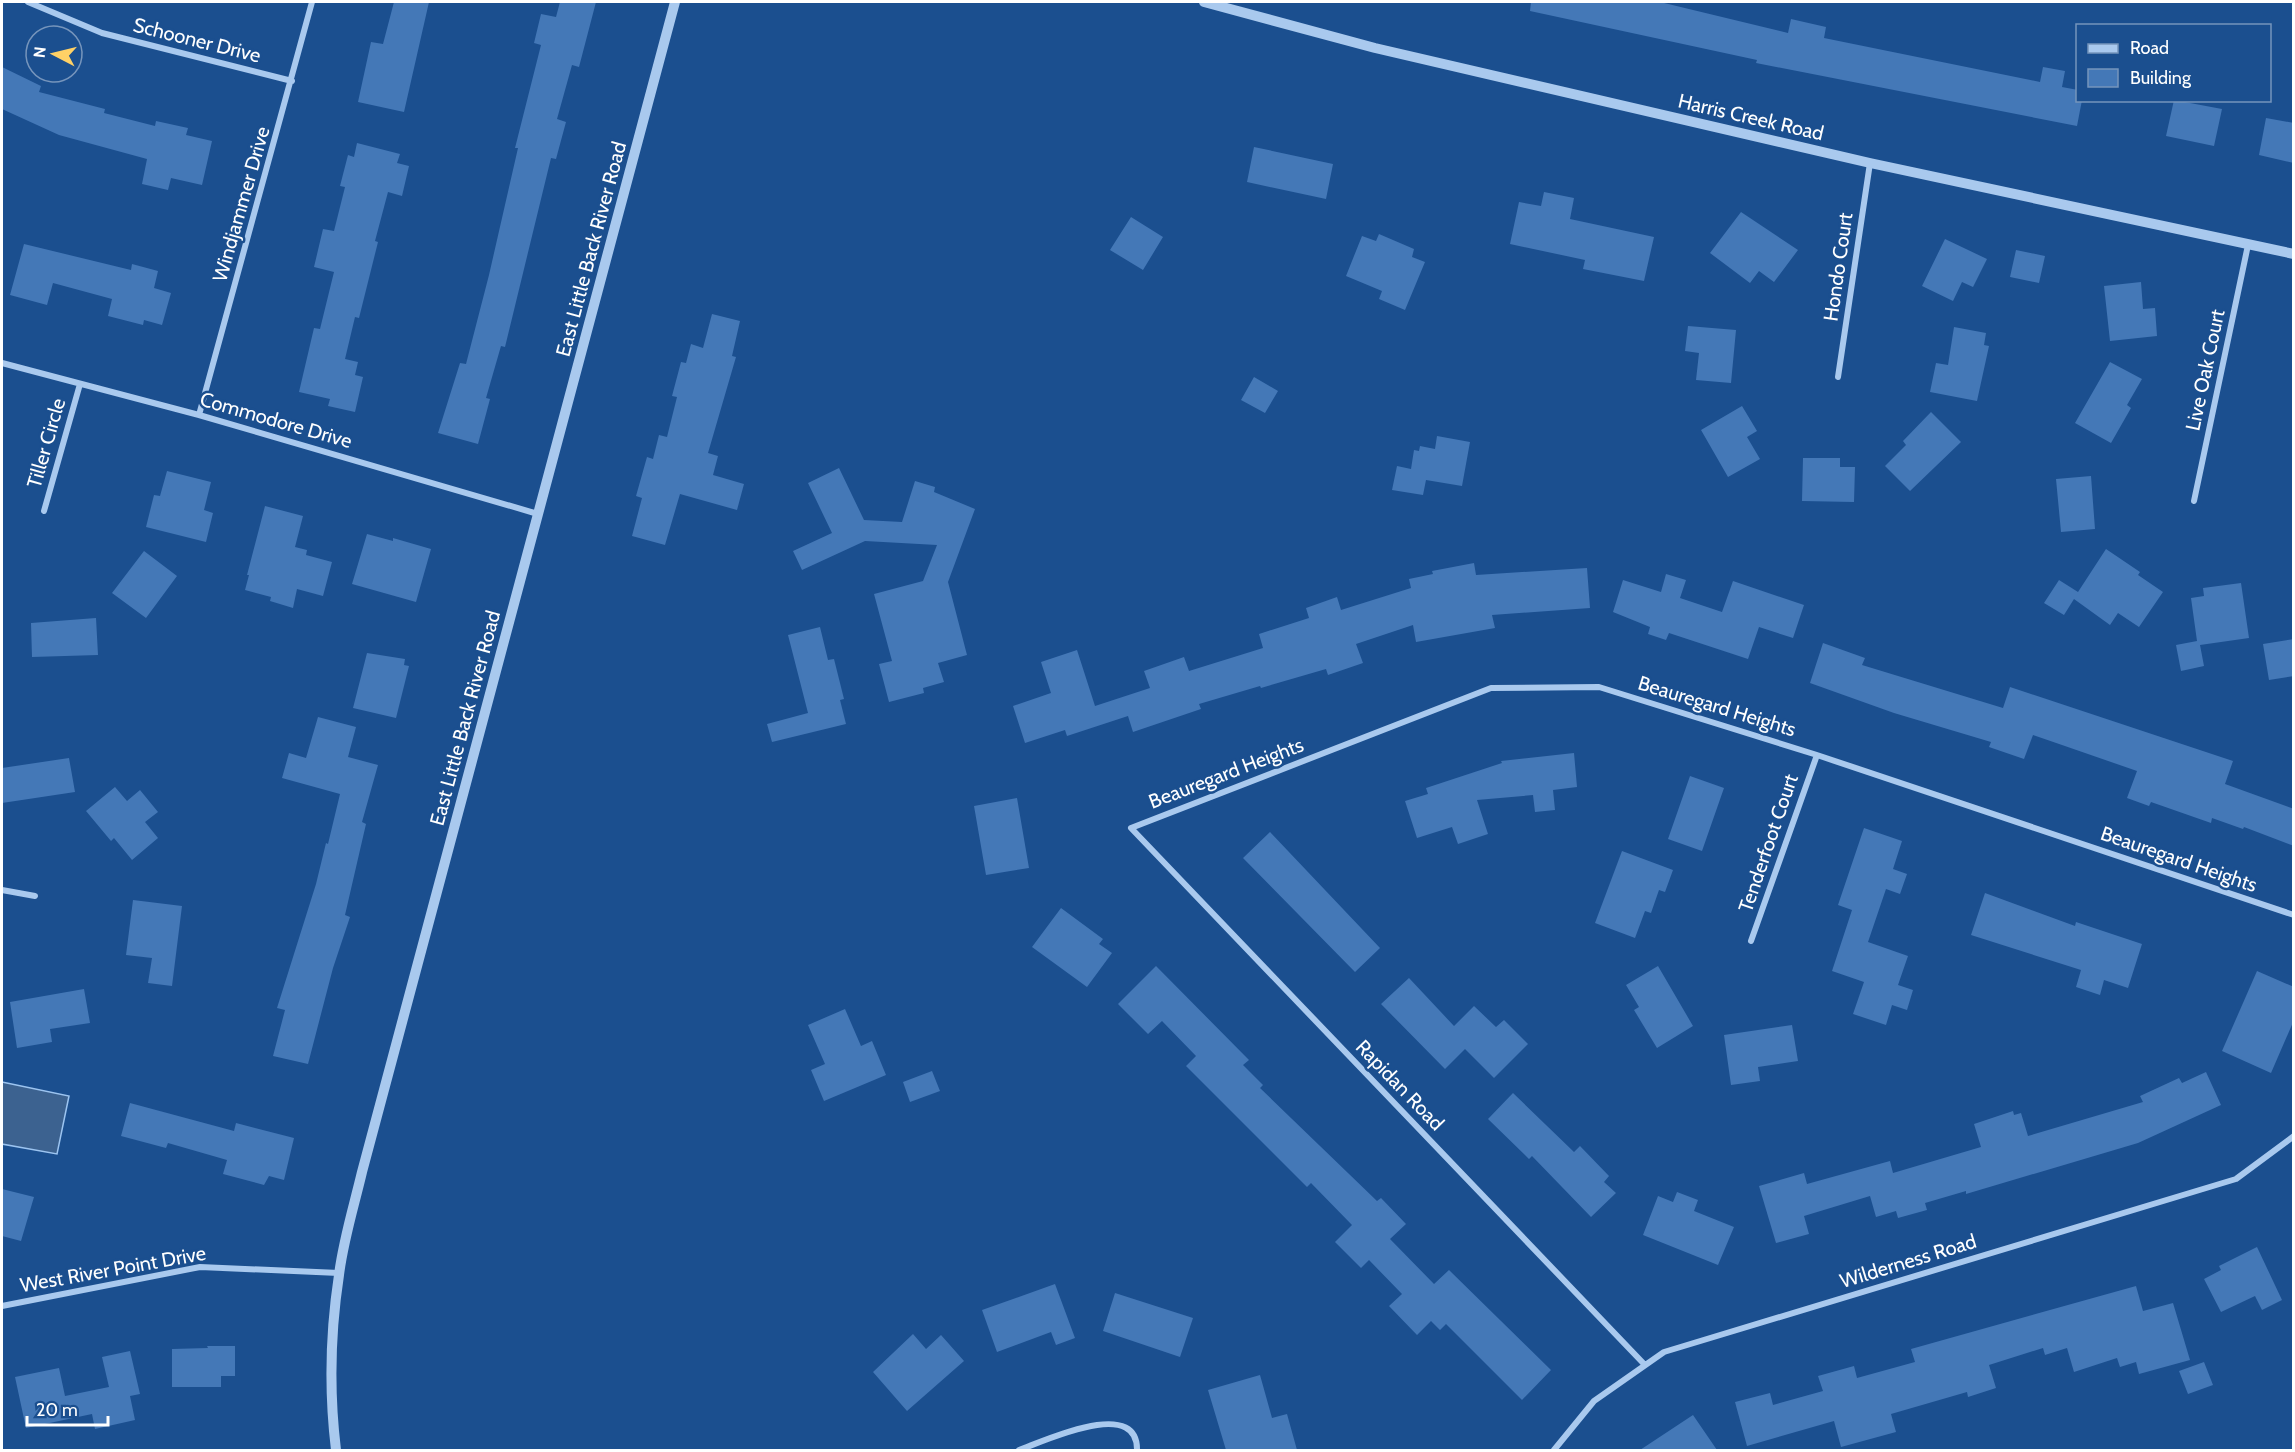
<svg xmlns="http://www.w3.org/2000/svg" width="2295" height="1452" font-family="Cabin,sans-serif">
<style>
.water{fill:#3c6290;stroke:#9cc4f0;stroke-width:1.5}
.building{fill:#4478b7}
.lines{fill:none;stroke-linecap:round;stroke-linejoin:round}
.minor{stroke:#a9c9ee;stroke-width:6}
.tertiary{stroke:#a9c9ee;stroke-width:10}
.labels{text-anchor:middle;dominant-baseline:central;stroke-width:5;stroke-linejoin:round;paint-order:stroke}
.street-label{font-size:20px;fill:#fff;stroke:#1b4f8f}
</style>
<rect width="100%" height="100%" fill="#1b4f8f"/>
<!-- water -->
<path class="water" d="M 2,1082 L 69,1096 L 57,1154 L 2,1144 Z"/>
<!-- building -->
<path class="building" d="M 394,2 L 429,2 L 404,112 L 358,102 L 371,42 L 383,44 Z
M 560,2 L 596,2 L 579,67 L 572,65 L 557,119 L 566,122 L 556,159 L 551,158 L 505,347 L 501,346 L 486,398 L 490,399 L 478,444 L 438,433 L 460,363 L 466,364 L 489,275 L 518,148 L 515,148 L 541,45 L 534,43 L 541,14 L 556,17 Z
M 1531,2 L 1660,2 L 1788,33 L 1791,19 L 1826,27 L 1824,38 L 2040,82 L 2043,67 L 2065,71 L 2062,87 L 2078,90 L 2078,100 L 2082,100 L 2077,126 L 1756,63 L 1757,60 L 1530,11 Z
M 2,67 L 41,86 L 39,92 L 105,109 L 104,113 L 155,126 L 156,121 L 188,128 L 186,135 L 212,141 L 202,185 L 171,178 L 168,190 L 142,184 L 147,159 L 59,135 L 2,109 Z
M 2174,100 L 2222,109 L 2214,146 L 2166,136 Z
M 2266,118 L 2294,123 L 2294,163 L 2259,155 Z
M 357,143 L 400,154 L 397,163 L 409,166 L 402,196 L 388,192 L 375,241 L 378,242 L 359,318 L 355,317 L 345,359 L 358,362 L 355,375 L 363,377 L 355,412 L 328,406 L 330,399 L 299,392 L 314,328 L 320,329 L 334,272 L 314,267 L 323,229 L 334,231 L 345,187 L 340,186 L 348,155 L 354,157 Z
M 1254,147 L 1333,164 L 1326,199 L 1247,182 Z
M 1544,192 L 1574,198 L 1570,219 L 1654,237 L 1644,281 L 1583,269 L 1585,260 L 1510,244 L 1519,202 L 1541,206 Z
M 1741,212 L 1798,250 L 1774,282 L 1759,271 L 1750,283 L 1710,253 Z
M 1131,217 L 1163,237 L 1143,270 L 1110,250 Z
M 1379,234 L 1414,249 L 1412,257 L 1425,262 L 1405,310 L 1379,299 L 1382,291 L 1346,276 L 1362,236 L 1376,241 Z
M 1945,239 L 1987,259 L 1973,287 L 1962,282 L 1953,301 L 1922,286 Z
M 24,244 L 131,270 L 132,264 L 158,271 L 154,288 L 171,293 L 162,325 L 144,320 L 143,325 L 108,316 L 112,299 L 53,283 L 47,305 L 10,295 Z
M 2016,250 L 2045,256 L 2039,283 L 2010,277 Z
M 2141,282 L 2143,309 L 2155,308 L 2157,336 L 2110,341 L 2104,286 Z
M 712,314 L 740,321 L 732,356 L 736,357 L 708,453 L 718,456 L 713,475 L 744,484 L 737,510 L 680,494 L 665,545 L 632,536 L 642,498 L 636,496 L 647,457 L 653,459 L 659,435 L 667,437 L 677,397 L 672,396 L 681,362 L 686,363 L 691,344 L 703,348 Z
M 1688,326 L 1736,330 L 1731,383 L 1696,380 L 1699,353 L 1685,351 Z
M 1954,327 L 1986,333 L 1984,345 L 1989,346 L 1977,401 L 1930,392 L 1936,363 L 1948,365 Z
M 2110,362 L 2142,379 L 2127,405 L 2131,408 L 2111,443 L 2075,423 Z
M 1254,377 L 1278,391 L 1265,413 L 1241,400 Z
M 1742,406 L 1757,431 L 1747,437 L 1760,459 L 1728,477 L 1701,430 Z
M 1931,412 L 1961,442 L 1910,491 L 1885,466 L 1906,445 L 1903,441 Z
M 1437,436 L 1470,442 L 1462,486 L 1426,480 L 1423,495 L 1392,490 L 1397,466 L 1411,469 L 1414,450 L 1419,451 L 1420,446 L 1435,449 Z
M 1803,458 L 1840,458 L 1840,467 L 1855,467 L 1854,502 L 1802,501 Z
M 839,468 L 864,520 L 902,522 L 915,481 L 935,487 L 934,492 L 975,509 L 948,582 L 967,655 L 938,663 L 944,682 L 923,688 L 924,693 L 889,702 L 879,664 L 892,661 L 874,594 L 923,581 L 937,545 L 865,541 L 802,570 L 793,551 L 832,533 L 808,483 Z
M 167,471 L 211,482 L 204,510 L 213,513 L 206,542 L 146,527 L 154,495 L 160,496 Z
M 2091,476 L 2095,529 L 2061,532 L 2056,479 Z
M 265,506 L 303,516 L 295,547 L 307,550 L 306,555 L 332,562 L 323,596 L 297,589 L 293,608 L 270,601 L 271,597 L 245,590 L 249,575 L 247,575 Z
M 367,534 L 393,541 L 393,538 L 431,549 L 416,602 L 352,584 Z
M 2106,549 L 2140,572 L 2138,575 L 2163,592 L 2139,627 L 2118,613 L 2110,625 L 2074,599 L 2064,615 L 2044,603 L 2059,580 L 2078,592 Z
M 144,551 L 177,576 L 146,618 L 112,593 Z
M 1474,563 L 1476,575 L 1587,568 L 1590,608 L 1492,615 L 1495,628 L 1416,642 L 1413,625 L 1356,644 L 1363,663 L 1328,675 L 1326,669 L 1261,688 L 1260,686 L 1199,704 L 1201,709 L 1133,732 L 1128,716 L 1067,736 L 1065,730 L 1025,743 L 1013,706 L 1051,693 L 1041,662 L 1077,650 L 1095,706 L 1150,688 L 1144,671 L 1184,657 L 1189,671 L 1263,648 L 1259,634 L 1309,618 L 1306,608 L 1337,597 L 1341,610 L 1411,588 L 1409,579 L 1433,574 L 1432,571 Z
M 1666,574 L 1686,580 L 1680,598 L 1722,612 L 1733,581 L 1804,605 L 1793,638 L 1759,627 L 1748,659 L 1669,633 L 1666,640 L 1648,634 L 1650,627 L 1613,612 L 1623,580 L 1661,592 Z
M 2241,583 L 2249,638 L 2200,645 L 2204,666 L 2181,671 L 2176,645 L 2197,641 L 2191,598 L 2204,596 L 2203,588 Z
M 96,618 L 98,655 L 32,657 L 31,623 Z
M 820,627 L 828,660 L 834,659 L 844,699 L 840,700 L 846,724 L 772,742 L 767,724 L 808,713 L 788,635 Z
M 2294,639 L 2294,676 L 2269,680 L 2263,644 Z
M 1823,643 L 1865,658 L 1862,665 L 2003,708 L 2010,687 L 2233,761 L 2225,784 L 2294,809 L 2294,846 L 2244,827 L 2243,829 L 2212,818 L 2211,823 L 2151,802 L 2149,806 L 2127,798 L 2137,771 L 2062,745 L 2033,735 L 2024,759 L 1989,747 L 1991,742 L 1894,713 L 1810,683 Z
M 367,653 L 405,659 L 404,665 L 409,666 L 396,718 L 353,708 Z
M 318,717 L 356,727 L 348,757 L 378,765 L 362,822 L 366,824 L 345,915 L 350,917 L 333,968 L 308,1064 L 273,1056 L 285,1010 L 277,1008 L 316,884 L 326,843 L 328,844 L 340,794 L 282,778 L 289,753 L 306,758 Z
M 1574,753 L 1577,787 L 1553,790 L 1555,810 L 1535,812 L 1533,795 L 1477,800 L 1488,834 L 1458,844 L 1452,827 L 1417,838 L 1405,801 L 1428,794 L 1426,788 L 1502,763 L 1501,761 Z
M 69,758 L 75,792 L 2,803 L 2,768 Z
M 1690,776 L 1724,788 L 1702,851 L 1668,839 Z
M 115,787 L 127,801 L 140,790 L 158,812 L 145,822 L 158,838 L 132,860 L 114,838 L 111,841 L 86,811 Z
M 1017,798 L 1029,868 L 986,875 L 974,806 Z
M 1864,828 L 1902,841 L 1893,869 L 1907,874 L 1900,894 L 1886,889 L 1868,942 L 1908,956 L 1898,985 L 1913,990 L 1907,1010 L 1892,1005 L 1886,1025 L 1853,1014 L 1864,982 L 1832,971 L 1852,910 L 1838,905 Z
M 1270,832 L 1380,948 L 1355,972 L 1243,858 Z
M 1622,851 L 1673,870 L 1665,892 L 1659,890 L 1651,913 L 1645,911 L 1635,938 L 1595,923 Z
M 1985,893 L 2075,926 L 2076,922 L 2142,944 L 2128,988 L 2104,980 L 2100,995 L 2076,987 L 2081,970 L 1971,935 Z
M 133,900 L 182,906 L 172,986 L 148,983 L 152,958 L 126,955 Z
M 1061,908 L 1103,939 L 1099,944 L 1112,953 L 1087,987 L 1032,947 Z
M 1156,966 L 1249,1060 L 1243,1065 L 1263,1085 L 1260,1088 L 1377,1201 L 1381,1198 L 1406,1224 L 1390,1239 L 1434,1284 L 1449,1270 L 1551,1370 L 1522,1400 L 1446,1324 L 1440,1330 L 1431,1321 L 1417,1335 L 1389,1306 L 1402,1294 L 1369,1260 L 1361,1268 L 1335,1242 L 1352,1225 L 1311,1183 L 1307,1187 L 1186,1066 L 1196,1056 L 1162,1021 L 1148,1034 L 1118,1004 Z
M 1658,966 L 1693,1026 L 1657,1048 L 1634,1010 L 1639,1007 L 1626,985 Z
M 2257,971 L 2294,987 L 2294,1020 L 2271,1073 L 2222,1051 Z
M 1409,978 L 1454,1026 L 1474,1006 L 1496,1027 L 1504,1020 L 1528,1044 L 1494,1078 L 1465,1049 L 1445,1069 L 1381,1004 Z
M 84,989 L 90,1023 L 50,1029 L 52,1042 L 17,1048 L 10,1002 Z
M 845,1009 L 861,1046 L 872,1041 L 886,1075 L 824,1101 L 811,1070 L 825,1064 L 808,1025 Z
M 1792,1025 L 1798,1061 L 1758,1067 L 1760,1081 L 1731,1085 L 1724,1035 Z
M 932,1071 L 940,1091 L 910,1102 L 903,1082 Z
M 2206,1072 L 2221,1105 L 2138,1143 L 1966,1194 L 1966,1191 L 1925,1203 L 1927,1210 L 1898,1218 L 1896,1211 L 1876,1217 L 1870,1196 L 1804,1216 L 1809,1234 L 1776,1243 L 1759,1186 L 1804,1173 L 1807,1184 L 1890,1161 L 1893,1173 L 1981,1147 L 1974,1124 L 2013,1111 L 2014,1115 L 2021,1113 L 2028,1136 L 2143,1102 L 2140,1096 L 2179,1078 L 2182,1083 Z
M 1513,1093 L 1574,1152 L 1580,1146 L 1609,1176 L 1604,1182 L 1616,1193 L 1591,1217 L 1532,1156 L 1529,1159 L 1488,1119 Z
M 130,1103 L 234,1131 L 236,1123 L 294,1138 L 284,1180 L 269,1176 L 264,1185 L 223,1174 L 227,1160 L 168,1143 L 166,1148 L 121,1136 Z
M 2,1189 L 34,1197 L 21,1241 L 2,1236 Z
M 1677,1192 L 1698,1200 L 1694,1211 L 1734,1227 L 1718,1265 L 1643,1235 L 1658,1196 L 1673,1202 Z
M 2257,1247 L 2282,1300 L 2262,1310 L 2255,1296 L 2221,1312 L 2204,1279 L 2221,1270 L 2219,1266 Z
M 1055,1284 L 1075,1338 L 1056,1345 L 1051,1332 L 997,1352 L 982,1310 Z
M 2136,1286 L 2143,1311 L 2173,1303 L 2190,1360 L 2139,1374 L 2136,1362 L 2120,1367 L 2117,1358 L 2074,1372 L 2067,1348 L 2045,1355 L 2043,1348 L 1989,1365 L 1996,1388 L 1968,1397 L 1967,1392 L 1891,1414 L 1896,1432 L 1841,1447 L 1834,1421 L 1747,1446 L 1735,1402 L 1770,1393 L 1773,1405 L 1823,1391 L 1818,1376 L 1854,1366 L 1857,1378 L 1915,1362 L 1911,1349 Z
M 1115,1293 L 1193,1318 L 1180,1357 L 1103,1331 Z
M 913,1334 L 926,1349 L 941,1335 L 964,1361 L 907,1411 L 873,1372 Z
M 207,1346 L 235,1346 L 235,1376 L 221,1376 L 221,1387 L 172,1387 L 172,1349 L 208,1348 Z
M 130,1351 L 140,1394 L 130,1396 L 135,1420 L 95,1429 L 92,1414 L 26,1428 L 15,1377 L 59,1368 L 65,1396 L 109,1387 L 102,1357 Z
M 2204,1362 L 2213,1385 L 2188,1394 L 2179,1371 Z
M 1260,1375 L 1272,1418 L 1287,1414 L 1297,1450 L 1226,1450 L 1208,1390 Z
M 1693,1415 L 1717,1450 L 1640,1450 Z"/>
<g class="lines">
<!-- minor -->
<path class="minor" d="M 28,2 L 102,33 L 292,81
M 2,363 L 199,415 L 538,514
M 1838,377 L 1870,163
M 199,415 L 312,2
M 2194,501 L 2248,245
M 44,511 L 80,384
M 2,890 L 35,896
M 1751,941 L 1817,755
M 2,1306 L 200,1267 L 339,1273
M 1645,1365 L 1131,828 L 1491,688 L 1599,687 L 1817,755 L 2294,915
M 1019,1450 C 1042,1442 1138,1396 1137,1450
M 1554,1450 L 1594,1401 L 1664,1352 L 2236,1179 L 2294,1136"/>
<!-- tertiary -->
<path class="tertiary" d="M 1204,2 L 1375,48 L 1870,163 L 2294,254
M 336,1450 C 329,1392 330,1334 339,1275 C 343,1241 354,1206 362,1172 L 675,2"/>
</g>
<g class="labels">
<!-- street labels -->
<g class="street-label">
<text transform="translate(197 40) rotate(14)">Schooner Drive</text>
<text transform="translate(1751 117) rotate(13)">Harris Creek Road</text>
<text transform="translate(241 204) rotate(-74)">Windjammer Drive</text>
<text transform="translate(591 249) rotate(-75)">East Little Back River Road</text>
<text transform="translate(1838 267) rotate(-82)">Hondo Court</text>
<text transform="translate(2205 370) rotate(-78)">Live Oak Court</text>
<text transform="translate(276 420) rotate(16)">Commodore Drive</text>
<text transform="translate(46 443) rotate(-74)">Tiller Circle</text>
<text transform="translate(1717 706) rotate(17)">Beauregard Heights</text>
<text transform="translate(465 718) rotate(-75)">East Little Back River Road</text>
<text transform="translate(1226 773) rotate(-21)">Beauregard Heights</text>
<text transform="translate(1768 843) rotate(-71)">Tenderfoot Court</text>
<text transform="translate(2179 859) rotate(19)">Beauregard Heights</text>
<text transform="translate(1400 1085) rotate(46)">Rapidan Road</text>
<text transform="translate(1908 1261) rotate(-17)">Wilderness Road</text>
<text transform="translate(113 1269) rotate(-10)">West River Point Drive</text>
</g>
</g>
<!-- border -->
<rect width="2295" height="1452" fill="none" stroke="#ffffff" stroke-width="6"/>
<!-- legend -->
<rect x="2076" y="24" width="195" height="78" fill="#1b4f8f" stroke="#7695bc" stroke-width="1.5"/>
<rect x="2088" y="44" width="30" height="9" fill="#a9c9ee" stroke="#7695bc" stroke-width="1.5"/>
<text x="2130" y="54" font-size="18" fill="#ffffff">Road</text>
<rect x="2088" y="69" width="30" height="18" fill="#4478b7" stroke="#7695bc" stroke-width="1.5"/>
<text x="2130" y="84" font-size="18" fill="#ffffff">Building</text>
<!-- north arrow -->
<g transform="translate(54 54) rotate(277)"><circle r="28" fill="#1b4f8f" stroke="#7695bc" stroke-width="1.5"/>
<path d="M0-4.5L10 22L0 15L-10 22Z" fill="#ffd166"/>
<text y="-9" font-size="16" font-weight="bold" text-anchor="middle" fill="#ffffff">N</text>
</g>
<!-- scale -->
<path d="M27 1416v9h81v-9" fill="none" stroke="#ffffff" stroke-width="3"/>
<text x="36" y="1416" font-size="18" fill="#ffffff" stroke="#1b4f8f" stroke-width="4.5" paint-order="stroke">20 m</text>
</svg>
